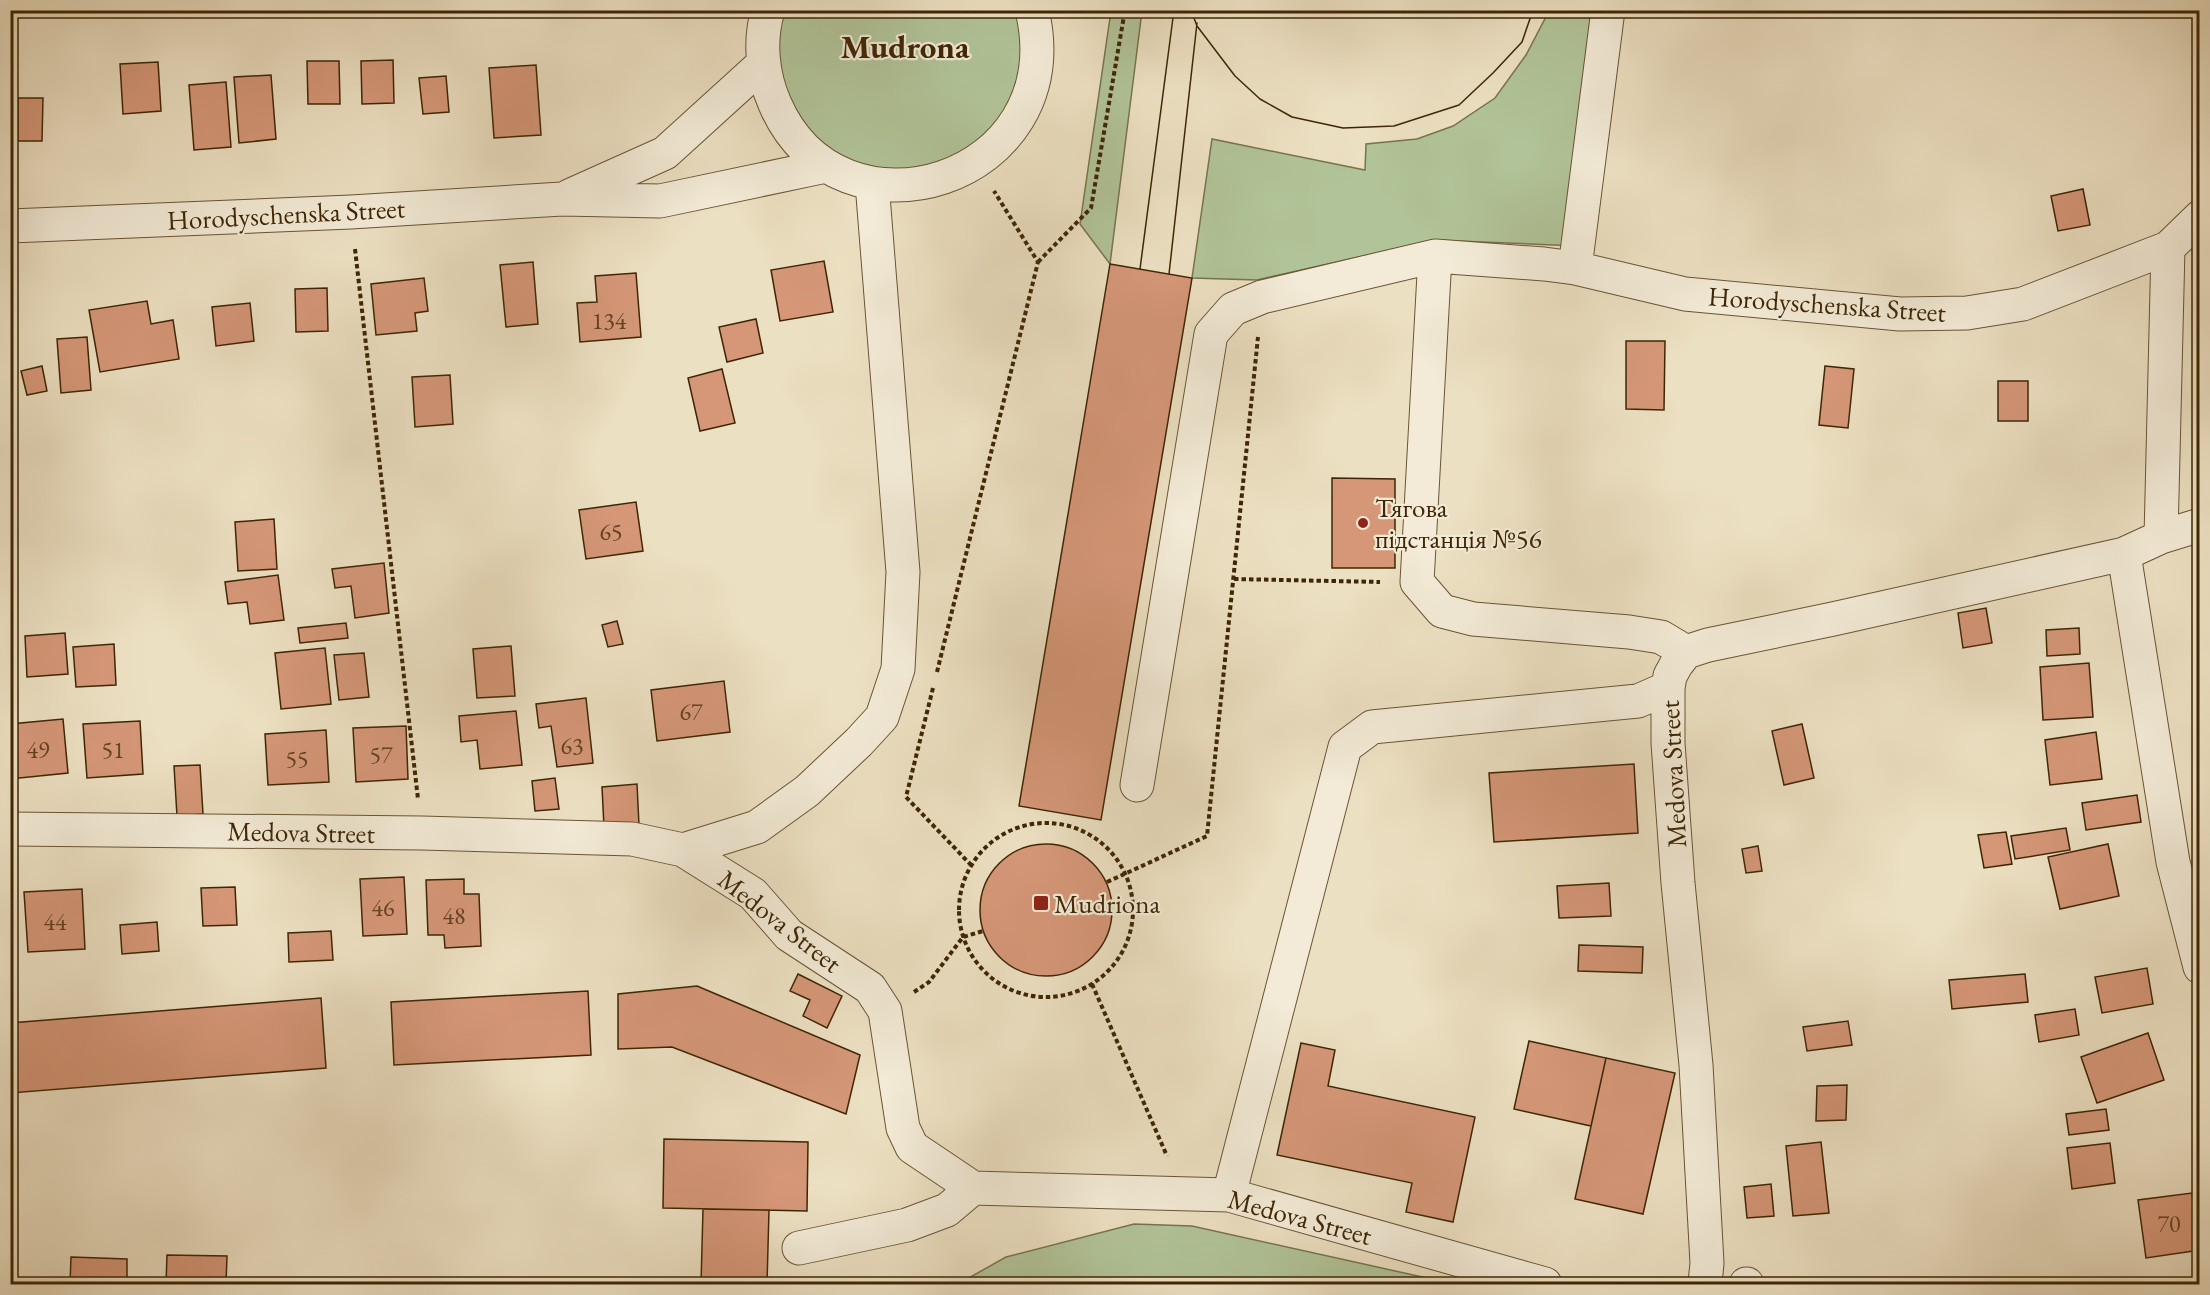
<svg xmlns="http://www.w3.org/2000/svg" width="2210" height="1295" font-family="'EB Garamond',serif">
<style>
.green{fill:#b1c398;stroke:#78744e;stroke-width:1.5}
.building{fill:#d59778;stroke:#3e2604;stroke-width:1.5}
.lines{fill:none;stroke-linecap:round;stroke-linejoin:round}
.minor-casing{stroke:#6a5434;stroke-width:35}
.path{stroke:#3e2604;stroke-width:4;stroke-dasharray:4.5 3;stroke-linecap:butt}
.minor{stroke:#f3ebd7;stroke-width:33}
.tram{stroke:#3e2604;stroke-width:1.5}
.poi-dot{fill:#8f2418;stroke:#f3ebd7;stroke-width:2}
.labels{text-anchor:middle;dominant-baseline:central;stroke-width:4.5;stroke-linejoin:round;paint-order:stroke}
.number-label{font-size:24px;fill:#644221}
.street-label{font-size:27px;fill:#3e2604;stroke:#f3ebd7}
.poi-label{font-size:27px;fill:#3e2604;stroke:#f3ebd7;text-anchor:start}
.district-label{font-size:33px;font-weight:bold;fill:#3e2604;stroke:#f3ebd7}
</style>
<rect width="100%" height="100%" fill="#ece0c2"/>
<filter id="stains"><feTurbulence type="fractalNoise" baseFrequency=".00333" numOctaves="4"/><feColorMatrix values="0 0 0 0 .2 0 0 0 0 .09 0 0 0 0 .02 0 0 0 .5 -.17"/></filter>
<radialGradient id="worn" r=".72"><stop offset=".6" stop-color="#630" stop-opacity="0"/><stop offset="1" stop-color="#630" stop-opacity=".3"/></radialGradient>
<!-- green -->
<path class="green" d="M 773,11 L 1027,11 L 1024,96 L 956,168 L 848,170 L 782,108 Z
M 1111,11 L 1142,11 L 1110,264 L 1080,224 Z
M 1549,11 L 1608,11 L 1578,246 L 1434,240 L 1257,280 L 1192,278 L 1212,139 L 1365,170 L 1366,144 L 1417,139 L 1453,126 L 1495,98 L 1526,55 Z
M 1134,1224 L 1192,1226 L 1454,1284 L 958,1284 L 1006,1257 Z"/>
<!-- building -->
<path class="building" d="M 186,10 L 223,10 L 223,12 L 186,15 Z
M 393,60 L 394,103 L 362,104 L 361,61 Z
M 307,61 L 339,61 L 340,104 L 308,104 Z
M 158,62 L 161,111 L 123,114 L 120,64 Z
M 536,65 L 541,135 L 494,138 L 489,68 Z
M 271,75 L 276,139 L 239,143 L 234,77 Z
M 446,76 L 449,112 L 423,114 L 419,78 Z
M 226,82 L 231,147 L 194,150 L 189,85 Z
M 18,98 L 43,98 L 42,141 L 18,141 Z
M 2083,189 L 2090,225 L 2058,231 L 2051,196 Z
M 824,261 L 833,312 L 780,321 L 771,270 Z
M 533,262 L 538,324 L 506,327 L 500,265 Z
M 1110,264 L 1192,278 L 1101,820 L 1019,806 Z
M 636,273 L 641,337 L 580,342 L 577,303 L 597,302 L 595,276 Z
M 424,278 L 428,311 L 415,313 L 417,331 L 376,335 L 371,284 Z
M 327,288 L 328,331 L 296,332 L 295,289 Z
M 147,301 L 151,324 L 173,320 L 179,359 L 100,372 L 89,310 Z
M 250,303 L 254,341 L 216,346 L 212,307 Z
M 756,319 L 763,353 L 727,362 L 719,327 Z
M 87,337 L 91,390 L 61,393 L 57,339 Z
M 1626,341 L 1665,341 L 1664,410 L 1626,409 Z
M 42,366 L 47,391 L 27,395 L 21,371 Z
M 1825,366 L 1854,369 L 1848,428 L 1819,425 Z
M 722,369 L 735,423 L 700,431 L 688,378 Z
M 450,375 L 453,424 L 415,427 L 412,377 Z
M 1998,381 L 2028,381 L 2028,421 L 1998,421 Z
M 1332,478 L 1395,479 L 1395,568 L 1332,568 Z
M 636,502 L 643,551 L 586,559 L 579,510 Z
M 274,519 L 277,569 L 238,571 L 235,522 Z
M 384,563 L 389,613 L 355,618 L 351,586 L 335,588 L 332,569 Z
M 278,575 L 284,620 L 250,624 L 247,602 L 228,604 L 225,582 Z
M 1986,608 L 1992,643 L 1963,648 L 1958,613 Z
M 617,621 L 623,644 L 608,647 L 602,625 Z
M 346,623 L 348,638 L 300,643 L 298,628 Z
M 2079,628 L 2080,654 L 2047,656 L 2046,630 Z
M 65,633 L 68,674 L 27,677 L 25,636 Z
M 114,644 L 116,685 L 76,687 L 73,647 Z
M 511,646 L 515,696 L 477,698 L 473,649 Z
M 325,648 L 331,704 L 281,709 L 275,653 Z
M 364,653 L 369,697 L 339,700 L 334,655 Z
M 2089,663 L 2093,717 L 2043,720 L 2040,667 Z
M 724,681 L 730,732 L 657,741 L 651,690 Z
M 586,698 L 593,763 L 557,767 L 551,726 L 539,728 L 536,704 Z
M 516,711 L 522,765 L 480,769 L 477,740 L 461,742 L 459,716 Z
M 63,719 L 68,773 L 10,779 L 10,724 Z
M 140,721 L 143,774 L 87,778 L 83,724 Z
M 1802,724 L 1814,778 L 1784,785 L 1772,731 Z
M 406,726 L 408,779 L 356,782 L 353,728 Z
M 326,730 L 329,782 L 268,785 L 265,734 Z
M 2096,732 L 2102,779 L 2050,785 L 2045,740 Z
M 1634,764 L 1638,833 L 1494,842 L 1489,773 Z
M 200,765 L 203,814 L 177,816 L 174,766 Z
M 555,778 L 559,809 L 535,811 L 532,781 Z
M 637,784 L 639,825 L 604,827 L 602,787 Z
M 2137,795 L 2141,822 L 2086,830 L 2082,803 Z
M 2066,828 L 2070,850 L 2015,859 L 2011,836 Z
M 2006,832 L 2012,864 L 1984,868 L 1978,835 Z
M980 910a66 66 0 1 1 132 0a66 66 0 1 1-132 0Z
M 2108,844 L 2119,896 L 2060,909 L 2048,857 Z
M 1758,846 L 1762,871 L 1746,873 L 1742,849 Z
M 404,877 L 407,934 L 363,936 L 360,879 Z
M 464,879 L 464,894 L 479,894 L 481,946 L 445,948 L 444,935 L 428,935 L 426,880 Z
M 1609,883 L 1611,916 L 1559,918 L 1557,886 Z
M 235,887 L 237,925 L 203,926 L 201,888 Z
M 82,889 L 85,949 L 28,952 L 24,892 Z
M 157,922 L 159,951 L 122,954 L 120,925 Z
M 331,931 L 333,960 L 289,962 L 288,933 Z
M 1579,945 L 1643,947 L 1642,973 L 1578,971 Z
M 2147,968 L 2153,1004 L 2102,1013 L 2095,977 Z
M 798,974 L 842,996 L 827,1028 L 803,1016 L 810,1000 L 790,991 Z
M 2025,974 L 2028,1002 L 1952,1009 L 1949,980 Z
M 697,986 L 860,1055 L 846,1114 L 672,1047 L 618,1049 L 618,994 Z
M 588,991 L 591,1055 L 394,1065 L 391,1002 Z
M 321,998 L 326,1068 L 10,1093 L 10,1023 Z
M 2075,1009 L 2079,1035 L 2039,1042 L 2035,1015 Z
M 1848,1021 L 1852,1045 L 1807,1051 L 1803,1027 Z
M 2148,1033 L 2164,1080 L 2097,1103 L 2081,1057 Z
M 1529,1041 L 1606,1058 L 1591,1126 L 1514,1109 Z
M 1301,1043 L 1335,1050 L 1328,1086 L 1475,1117 L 1453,1222 L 1406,1212 L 1412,1183 L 1277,1155 Z
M 1606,1058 L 1675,1073 L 1643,1214 L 1575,1199 Z
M 1847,1085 L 1846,1120 L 1816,1121 L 1817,1086 Z
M 2106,1109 L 2109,1130 L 2069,1135 L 2066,1114 Z
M 664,1139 L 808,1142 L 807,1211 L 663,1208 Z
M 1821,1142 L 1829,1213 L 1793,1216 L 1786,1146 Z
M 2110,1143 L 2115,1183 L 2072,1189 L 2067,1148 Z
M 1771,1184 L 1774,1216 L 1747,1218 L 1744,1187 Z
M 2192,1193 L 2200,1250 L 2146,1258 L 2138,1200 Z
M 703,1209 L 769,1210 L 767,1284 L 701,1284 Z
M 167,1255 L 227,1256 L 226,1284 L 166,1284 Z
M 71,1257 L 127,1259 L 127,1284 L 70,1284 Z"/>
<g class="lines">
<defs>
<path id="minor" d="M 768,10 C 759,40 762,75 775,104 C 839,253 1073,182 1032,10
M 569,196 L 665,153 L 764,63
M 10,226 L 351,212 L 562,199 L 660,201 L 826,166
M 1435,256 L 1417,582 L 1442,611 L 1473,619 L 1629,632 L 1661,637 L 1686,652
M 1575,268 L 1608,10
M 2161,537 L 2168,248
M 2124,554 L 2173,862 L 2200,967
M 1137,785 L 1211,334 L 1233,309 L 1262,297 L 1435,256 L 1544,264 L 1575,268 L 1685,294 L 1900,314 L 1967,313 L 2023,304 L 2168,248 L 2200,217
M 10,829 L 422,833 L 632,839 L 683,850 L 753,894 L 789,935 L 870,988 L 885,1011 L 903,1128 L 912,1147 L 973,1188 L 1229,1195 L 1545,1284
M 683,850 L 757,827 L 807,791 L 859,742 L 882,717 L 898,669 L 903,572 L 872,183
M 1229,1195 L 1345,747 L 1372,727 L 1638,701 L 1668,688
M 799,1248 L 907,1225 L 947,1210 L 973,1188
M 1705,1284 L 1707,1263 L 1696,1065 L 1678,883 L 1668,743 L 1668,688 L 1670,676 L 1676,665 L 1686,652 L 1708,645 L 1833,619 L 2124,554 L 2161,537 L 2200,525
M 1746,1284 L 1747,1284"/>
</defs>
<!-- minor casing -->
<use href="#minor" class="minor-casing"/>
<!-- path -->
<path class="path" d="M 355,249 L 418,799
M 1038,262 L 1091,208 L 1125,10
M 1234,579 L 1380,582
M 937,672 L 1038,262 L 994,191
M 933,688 L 906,797 L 971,865
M959 910a87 87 0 1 1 174 0a87 87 0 1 1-174 0Z
M 1107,882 L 1207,836 L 1258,337
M 1092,984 L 1167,1156
M 914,992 L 929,982 L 963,937 L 983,931"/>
<!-- minor -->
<use href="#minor" class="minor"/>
<!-- tram -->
<path class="tram" d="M 1191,10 L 1197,26 L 1235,76 L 1260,99 L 1292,117 L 1343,128 L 1394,126 L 1459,105 L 1493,73 L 1522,42 L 1533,10
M 1140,269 L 1174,10
M 1169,274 L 1197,23"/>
</g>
<!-- markers -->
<g class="poi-dot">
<circle cx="1363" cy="523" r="6"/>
<rect x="1033" y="895" width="16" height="16" rx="3"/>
</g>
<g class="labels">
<!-- number labels -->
<g class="number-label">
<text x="609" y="320">134</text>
<text x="611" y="531">65</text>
<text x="691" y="711">67</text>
<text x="572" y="745">63</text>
<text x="38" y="749">49</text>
<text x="113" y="749">51</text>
<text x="381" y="754">57</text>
<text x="297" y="758">55</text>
<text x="383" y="907">46</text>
<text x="454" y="915">48</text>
<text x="55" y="921">44</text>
<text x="2169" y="1223">70</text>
</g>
<!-- street labels -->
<g class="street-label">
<text transform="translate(286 214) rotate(-3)">Horodyschenska Street</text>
<text transform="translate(1827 304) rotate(4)">Horodyschenska Street</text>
<text transform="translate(1673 774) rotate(-93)">Medova Street</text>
<text transform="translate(301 832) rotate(1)">Medova Street</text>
<text transform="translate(780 921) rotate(38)">Medova Street</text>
<text transform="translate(1300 1217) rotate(15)">Medova Street</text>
</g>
<!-- poi labels -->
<g class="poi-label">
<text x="1375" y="507">Тягова<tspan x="1375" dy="31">підстанція №56</tspan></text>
<text x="1054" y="903">Mudriona</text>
</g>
<!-- district labels -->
<g class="district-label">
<text x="905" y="46">Mudrona</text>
</g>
</g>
<!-- margin -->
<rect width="2210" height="1295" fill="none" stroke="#ece0c2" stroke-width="36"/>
<rect x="12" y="12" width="2186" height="1271" fill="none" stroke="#3e2604" stroke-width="3"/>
<rect x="18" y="18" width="2174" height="1259" fill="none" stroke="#3e2604" stroke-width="1.5"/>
<rect width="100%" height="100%" filter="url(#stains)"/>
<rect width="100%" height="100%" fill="url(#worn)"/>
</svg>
